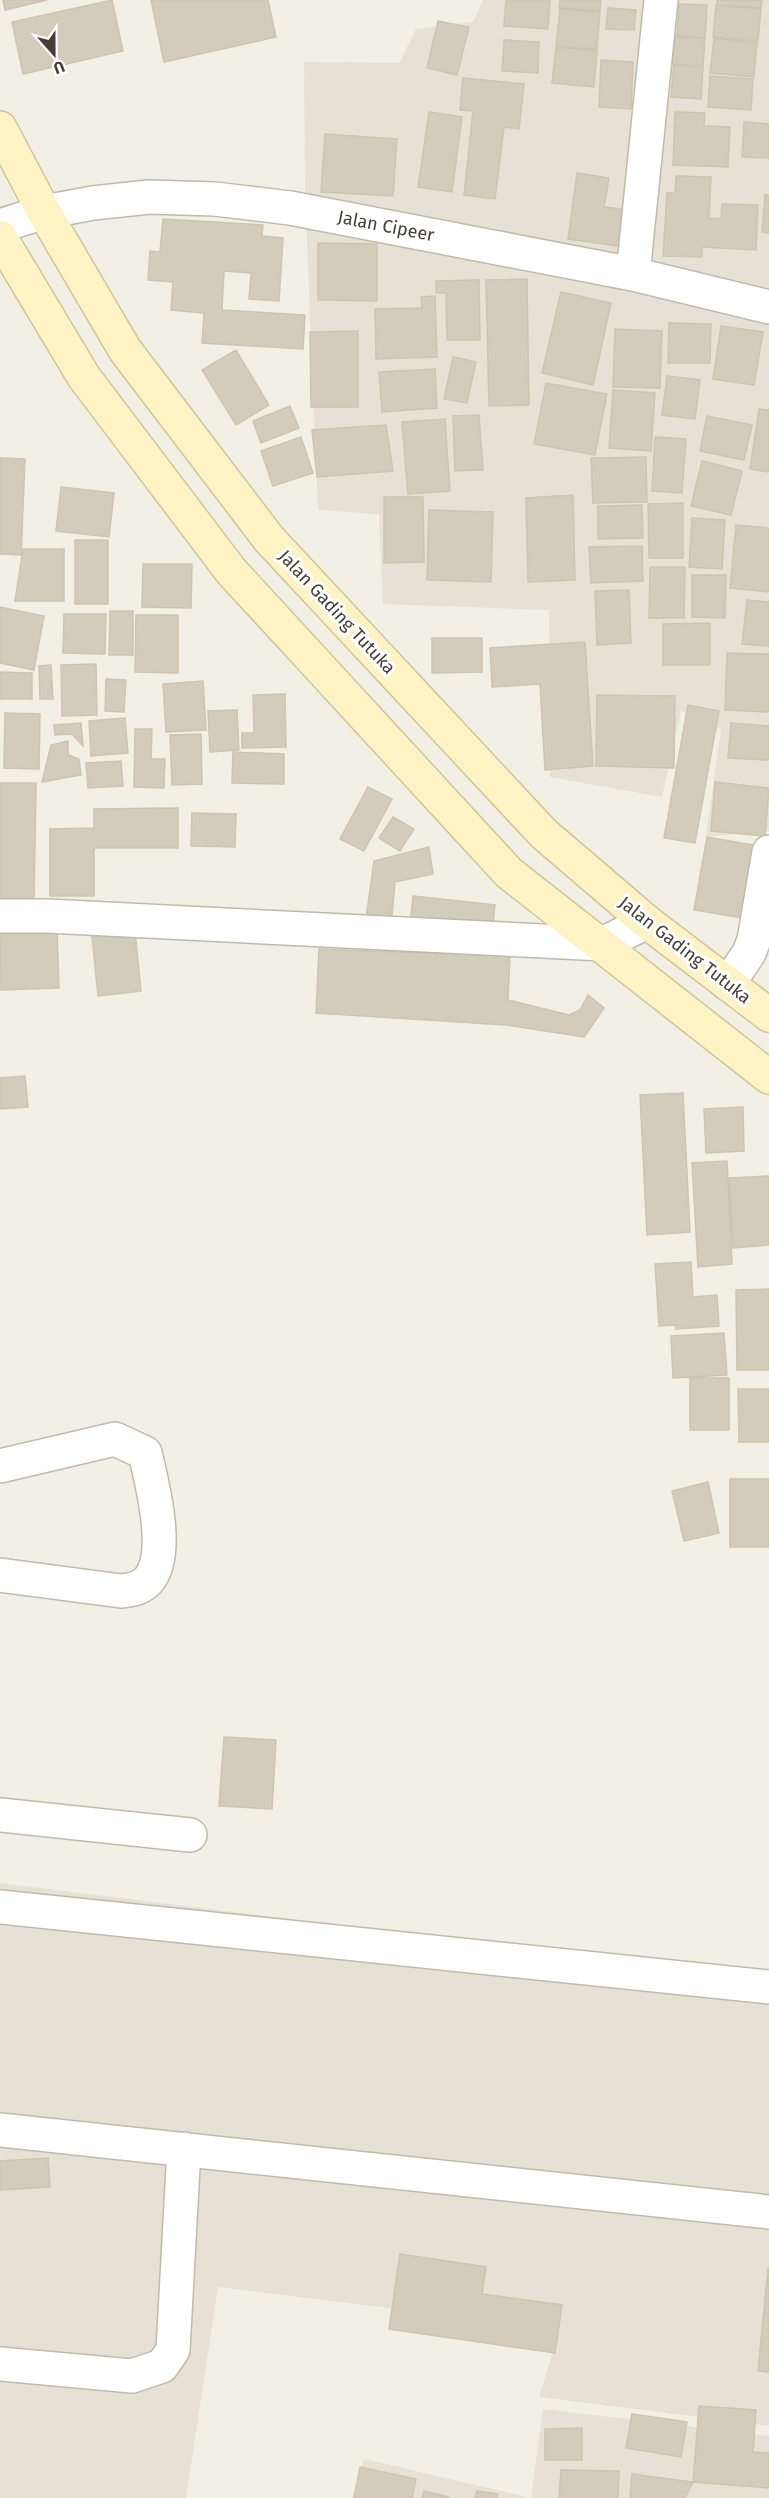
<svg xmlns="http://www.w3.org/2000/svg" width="769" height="2498" font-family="'Fira Sans',sans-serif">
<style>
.residential{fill:#e6e1d4}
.building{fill:#d3cbbb;stroke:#cec4af;stroke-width:1.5}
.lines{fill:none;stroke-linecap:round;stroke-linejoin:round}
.street-casing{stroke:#c0baab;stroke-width:36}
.secondary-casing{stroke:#d1c597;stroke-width:36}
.street{stroke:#fff;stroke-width:33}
.secondary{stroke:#fdf3c5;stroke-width:33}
.labels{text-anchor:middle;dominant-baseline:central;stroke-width:6;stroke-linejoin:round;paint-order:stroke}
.street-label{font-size:18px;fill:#443f35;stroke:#fff}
</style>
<rect width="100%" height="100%" fill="#f2efe5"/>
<!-- residential -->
<path class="residential" d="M 483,0 L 769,0 L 769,831 L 706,837 L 721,729 L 681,711 L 662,797 L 550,777 L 549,610 L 383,604 L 379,514 L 318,510 L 305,192 L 304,62 L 399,63 L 416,29 L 473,22 Z
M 0,1883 L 769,1978 L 769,2426 L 539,2397 L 560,2329 L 218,2287 L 186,2498 L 0,2498 Z
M 543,2409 L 769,2436 L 769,2498 L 352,2498 L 364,2459 L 531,2498 Z"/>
<!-- building -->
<path class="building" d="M 3,0 L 47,0 L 5,10 Z
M 112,0 L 123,51 L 23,74 L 12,22 Z
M 151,0 L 268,0 L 276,37 L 164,62 Z
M 506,0 L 550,0 L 548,29 L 504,26 Z
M 560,0 L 601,0 L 600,11 L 559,8 Z
M 717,0 L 762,0 L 761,8 L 717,5 Z
M 679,4 L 707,5 L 705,38 L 677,37 Z
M 716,5 L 761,9 L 758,41 L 713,37 Z
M 608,8 L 636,10 L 634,30 L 606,29 Z
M 560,9 L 600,12 L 597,49 L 556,47 Z
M 438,21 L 469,27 L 457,75 L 427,68 Z
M 674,36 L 705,38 L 703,66 L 672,65 Z
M 714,38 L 757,43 L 754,77 L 710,73 Z
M 504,40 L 539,42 L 538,73 L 502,71 Z
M 556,47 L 597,51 L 594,87 L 552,83 Z
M 601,60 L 633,62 L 631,109 L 599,107 Z
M 674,65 L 703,66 L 701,99 L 671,97 Z
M 710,76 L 753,79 L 751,110 L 708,107 Z
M 463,78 L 524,84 L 519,129 L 504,127 L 495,199 L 464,195 L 473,111 L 460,110 Z
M 429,112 L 462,117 L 452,192 L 418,187 Z
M 675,112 L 705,113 L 704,126 L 730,127 L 728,167 L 673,165 Z
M 744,122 L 769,124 L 769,158 L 742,157 Z
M 325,134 L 397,139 L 393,196 L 321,192 Z
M 577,173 L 609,178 L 604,207 L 629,210 L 624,247 L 568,239 Z
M 676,176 L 711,177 L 709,218 L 721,219 L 722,204 L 758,205 L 756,250 L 702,247 L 702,257 L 663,256 L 667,193 L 675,193 Z
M 765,195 L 769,195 L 769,233 L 762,232 Z
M 163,219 L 263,225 L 262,236 L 283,238 L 279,301 L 249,299 L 251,273 L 224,271 L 222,310 L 305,315 L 303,349 L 202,343 L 204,313 L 171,310 L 173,282 L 148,280 L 150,251 L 160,252 Z
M 318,243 L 377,244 L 377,301 L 318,300 Z
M 527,279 L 529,405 L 489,406 L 486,280 Z
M 479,280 L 480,340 L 447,340 L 446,293 L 436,293 L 436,281 Z
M 561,292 L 611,303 L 593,385 L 542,373 Z
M 435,296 L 437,357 L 376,359 L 375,309 L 422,308 L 421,297 Z
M 669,323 L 711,324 L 710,363 L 668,363 Z
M 721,326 L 763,332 L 754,385 L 713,379 Z
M 615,329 L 662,331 L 660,388 L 613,387 Z
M 358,331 L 358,407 L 311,407 L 310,332 Z
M 236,350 L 269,405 L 236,425 L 202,370 Z
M 453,357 L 476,362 L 467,403 L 444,399 Z
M 435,369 L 437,408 L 382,412 L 379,372 Z
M 667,376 L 700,380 L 695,419 L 662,415 Z
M 546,383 L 607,394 L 595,455 L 534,444 Z
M 613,390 L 655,393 L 651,451 L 609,448 Z
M 290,406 L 299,428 L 261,443 L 253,421 Z
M 759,409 L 769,410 L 769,472 L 750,469 Z
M 479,415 L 483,470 L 455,471 L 453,416 Z
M 707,416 L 752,425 L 744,460 L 700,451 Z
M 445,419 L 450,491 L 408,494 L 402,422 Z
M 386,425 L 393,471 L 317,477 L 312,430 Z
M 301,437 L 313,473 L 273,486 L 261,451 Z
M 655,437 L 686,439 L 682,493 L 652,491 Z
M 646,457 L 647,502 L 593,503 L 591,458 Z
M 0,458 L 25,459 L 21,555 L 0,554 Z
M 702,461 L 742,471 L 731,515 L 691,506 Z
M 61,487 L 114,493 L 109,537 L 56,531 Z
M 573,495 L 575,580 L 528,582 L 526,498 Z
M 384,497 L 423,497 L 424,562 L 384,563 Z
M 683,503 L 683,558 L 649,558 L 648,504 Z
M 642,505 L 643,538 L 598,539 L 598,506 Z
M 429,510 L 493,512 L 491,582 L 427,580 Z
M 692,518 L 725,520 L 722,569 L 689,567 Z
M 736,525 L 769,528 L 769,592 L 730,588 Z
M 75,540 L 108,540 L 108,604 L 75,604 Z
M 642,546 L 643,581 L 591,583 L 589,547 Z
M 23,549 L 64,549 L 64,601 L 15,601 Z
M 143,564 L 192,564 L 191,608 L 142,607 Z
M 650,567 L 685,567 L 684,618 L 649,618 Z
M 692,575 L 726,575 L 725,618 L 692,617 Z
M 629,590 L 631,643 L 597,645 L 595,591 Z
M 747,600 L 769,602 L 769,646 L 742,644 Z
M 0,607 L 44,616 L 34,670 L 0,663 Z
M 110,611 L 133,611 L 133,655 L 109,655 Z
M 64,614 L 106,614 L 105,654 L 63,653 Z
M 136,615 L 178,615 L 178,673 L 135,672 Z
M 710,623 L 710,665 L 663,665 L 663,624 Z
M 432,638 L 482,638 L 482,672 L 432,673 Z
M 585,642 L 593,766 L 545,770 L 540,684 L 492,687 L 490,648 Z
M 727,653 L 769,654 L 769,712 L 725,710 Z
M 96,664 L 97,715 L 62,716 L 61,665 Z
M 51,665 L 53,699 L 40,699 L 39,666 Z
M 0,672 L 32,673 L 32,699 L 0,699 Z
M 106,679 L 126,680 L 124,712 L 105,711 Z
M 203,681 L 206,730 L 166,732 L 163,684 Z
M 285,694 L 286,747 L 242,748 L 242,733 L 254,733 L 253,695 Z
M 597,695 L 675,696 L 674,768 L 596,766 Z
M 688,705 L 719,711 L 695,843 L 664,838 Z
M 237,710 L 239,750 L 210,752 L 208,711 Z
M 5,713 L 40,714 L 39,769 L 4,768 Z
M 125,718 L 128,753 L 91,756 L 89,721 Z
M 81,723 L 83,746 L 72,734 L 55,735 L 54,725 Z
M 731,723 L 769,726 L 769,760 L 728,758 Z
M 135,729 L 152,729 L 151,759 L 165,759 L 164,788 L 134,787 Z
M 201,734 L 202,784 L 172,785 L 170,735 Z
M 68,741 L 68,755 L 79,759 L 81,775 L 42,782 L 51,745 Z
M 233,752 L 284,754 L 284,784 L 232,783 Z
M 121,761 L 123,786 L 88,788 L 86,763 Z
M 715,782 L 769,788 L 765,836 L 711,831 Z
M 0,783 L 36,783 L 34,901 L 0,900 Z
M 368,787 L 392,799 L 364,851 L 340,839 Z
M 178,808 L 178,848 L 94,848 L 94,896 L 50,896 L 50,829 L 94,828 L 94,809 Z
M 192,813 L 236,814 L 235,847 L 191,846 Z
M 393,817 L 414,829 L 400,851 L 379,838 Z
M 707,837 L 760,846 L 748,919 L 694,910 Z
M 429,847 L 433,874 L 395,882 L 391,927 L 365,926 L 374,861 Z
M 413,896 L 495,905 L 492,934 L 410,925 Z
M 57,930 L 59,988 L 1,990 L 0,932 Z
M 135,932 L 141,991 L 98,996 L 92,936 Z
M 319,949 L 510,956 L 508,1000 L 569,1015 L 580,1010 L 588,995 L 604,1008 L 584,1037 L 506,1025 L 316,1013 Z
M 25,1076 L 28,1107 L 0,1109 L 0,1078 Z
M 683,1093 L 690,1232 L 647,1235 L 640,1095 Z
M 743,1107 L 744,1151 L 706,1153 L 704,1109 Z
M 727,1161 L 732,1264 L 698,1267 L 692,1163 Z
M 769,1176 L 769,1245 L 733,1248 L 729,1178 Z
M 691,1262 L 693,1297 L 717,1295 L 719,1326 L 676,1329 L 676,1325 L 659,1326 L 655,1264 Z
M 769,1289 L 769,1370 L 737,1370 L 736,1290 Z
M 724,1333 L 727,1375 L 673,1378 L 671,1336 Z
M 690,1378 L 729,1378 L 729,1430 L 690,1430 Z
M 738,1389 L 769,1389 L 769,1442 L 739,1442 Z
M 730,1479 L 769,1479 L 769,1547 L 730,1547 Z
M 708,1482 L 719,1533 L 684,1541 L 672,1491 Z
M 224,1737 L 276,1740 L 272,1809 L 219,1806 Z
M 48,2158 L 50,2187 L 0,2190 L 0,2161 Z
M 400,2254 L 486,2267 L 482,2294 L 562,2305 L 555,2353 L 389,2329 Z
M 768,2269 L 769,2269 L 769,2372 L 758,2371 Z
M 699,2406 L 756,2410 L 753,2452 L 769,2453 L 769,2488 L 693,2482 Z
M 632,2414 L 687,2422 L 681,2457 L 626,2448 Z
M 582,2428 L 582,2460 L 545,2460 L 545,2429 Z
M 360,2467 L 416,2479 L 412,2498 L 354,2498 Z
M 561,2470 L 619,2471 L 618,2498 L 559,2498 Z
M 632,2474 L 693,2482 L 685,2498 L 630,2498 Z
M 424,2491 L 449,2497 L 449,2498 L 422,2498 Z
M 477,2491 L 498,2494 L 497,2498 L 475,2498 Z"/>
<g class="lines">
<defs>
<path id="street" d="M 0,226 L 44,212 L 93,203 L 149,197 L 215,199 L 290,208 L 633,274 L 769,307
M 633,274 L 661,0
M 0,916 L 48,916 L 602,944 L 647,922
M 728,984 L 749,953 L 754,940 L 769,852
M 0,1466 L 115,1439 L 145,1453 C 152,1483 170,1551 150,1578 C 143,1588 132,1590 121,1591 L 0,1575
M 0,1815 L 190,1835
M 0,1907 L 769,1987
M 0,2130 L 769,2212
M 0,2364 L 132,2376 L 162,2366 L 173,2350 L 184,2149"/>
<path id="secondary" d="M 0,128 L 44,212 L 125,350 L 269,539 L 544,834 L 647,922 L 769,1015
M 0,237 L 84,377 L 231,571 L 509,873 L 769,1077"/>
</defs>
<!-- street casing -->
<use href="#street" class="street-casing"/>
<!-- secondary casing -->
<use href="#secondary" class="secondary-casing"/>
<!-- street -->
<use href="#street" class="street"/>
<!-- secondary -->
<use href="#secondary" class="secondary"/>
</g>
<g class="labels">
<!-- street labels -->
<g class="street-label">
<text transform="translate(386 226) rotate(11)">Jalan Cipeer</text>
<text transform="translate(337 612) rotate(47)">Jalan Gading Tutuka</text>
<text transform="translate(685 950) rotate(38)">Jalan Gading Tutuka</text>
</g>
</g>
<!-- north arrow -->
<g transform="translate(54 54) rotate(159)" stroke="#ffffff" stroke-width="4.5" paint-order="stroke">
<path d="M0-4.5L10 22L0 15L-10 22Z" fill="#443f35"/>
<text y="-9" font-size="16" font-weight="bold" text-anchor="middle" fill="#443f35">U</text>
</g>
</svg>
